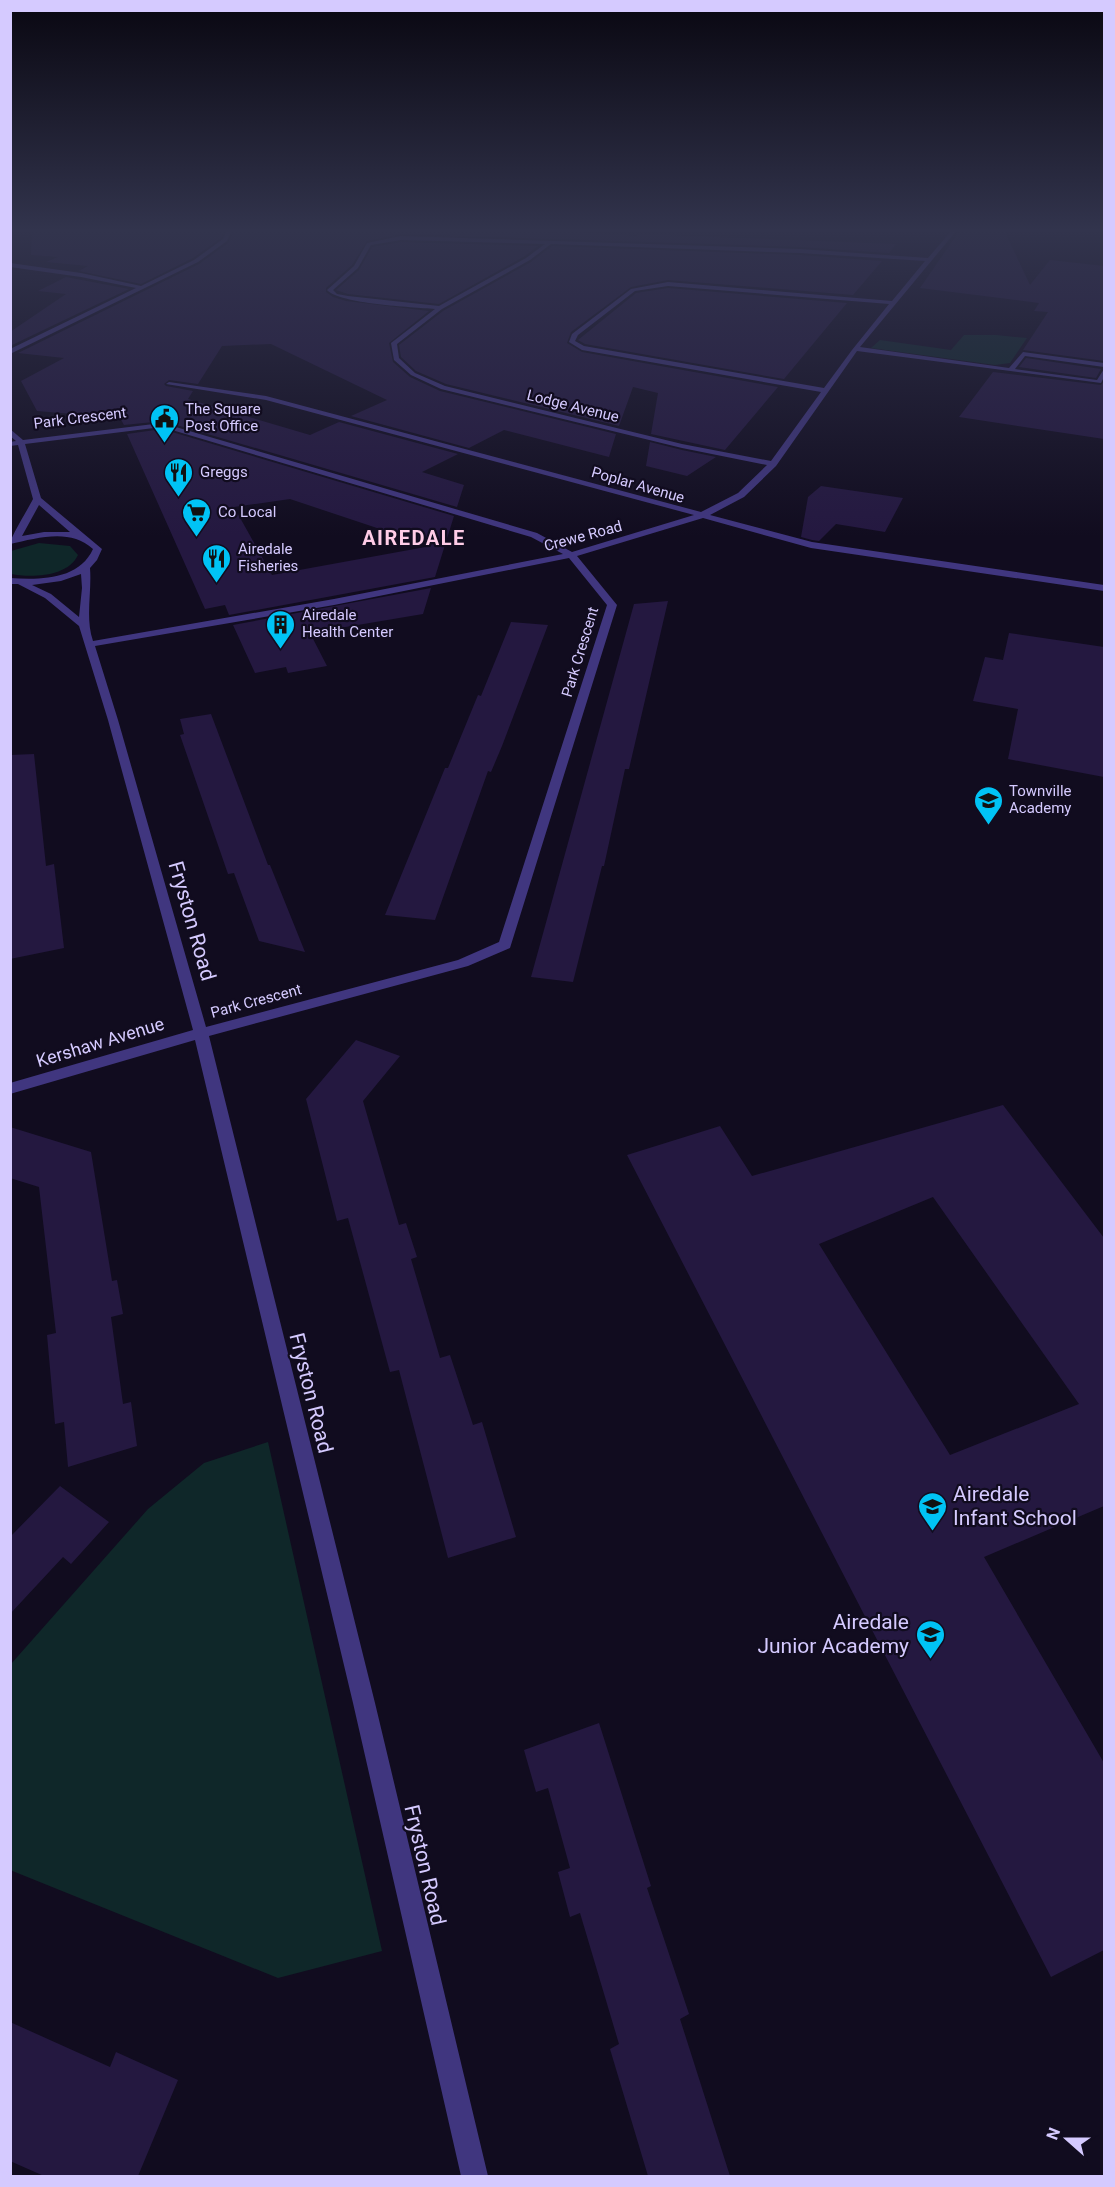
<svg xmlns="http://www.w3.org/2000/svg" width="1115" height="2187" font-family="Roboto,sans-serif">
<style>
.green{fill:#0f2729}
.building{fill:#241840;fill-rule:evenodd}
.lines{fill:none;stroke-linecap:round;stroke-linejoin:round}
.minor{fill:#40367f;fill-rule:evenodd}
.labels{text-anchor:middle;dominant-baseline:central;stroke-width:4.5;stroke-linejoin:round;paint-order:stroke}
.far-street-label{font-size:15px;fill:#d5caff;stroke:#110c1f}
.far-poi-label{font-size:15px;fill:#d5caff;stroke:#110c1f;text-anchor:start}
.street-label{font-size:18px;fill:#d5caff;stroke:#110c1f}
.far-district-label{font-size:20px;font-weight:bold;letter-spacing:1.5px;fill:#ffcce7;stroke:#110c1f}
.near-street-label{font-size:21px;fill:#d5caff;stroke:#110c1f}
.near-poi-label{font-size:21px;fill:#d5caff;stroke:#110c1f;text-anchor:start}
</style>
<rect width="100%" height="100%" fill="#110c1f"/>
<!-- green -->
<path class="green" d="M 964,335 L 996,335 L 1027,338 L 1010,363 L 995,365 L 871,348 L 880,340 L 951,350 Z
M 39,543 L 70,546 L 78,555 C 68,577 31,578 11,574 L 11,551 Z
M 268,1442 L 382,1951 L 278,1978 L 10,1870 L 11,1664 L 148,1509 L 204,1463 Z"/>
<!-- building -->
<path class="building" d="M 32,230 L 225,230 L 221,238 L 193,258 L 141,284 L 79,271 L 88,266 L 46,262 L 58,257 L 31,255 Z
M 234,230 L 523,230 L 556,233 L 560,231 L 637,236 L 638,234 L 896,244 L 889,253 L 800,247 L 401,234 L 367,241 L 352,265 L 326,288 L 326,292 L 333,297 L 346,301 L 429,311 L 389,343 L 393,362 L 410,377 L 440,391 L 616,434 L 609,457 L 504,430 L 469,448 L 351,416 L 387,400 L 271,344 L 222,346 L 198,384 L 169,380 L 164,384 L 166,386 L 193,391 L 188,399 L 310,435 L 339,422 L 458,454 L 422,472 L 464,485 L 457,507 L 163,421 L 124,425 L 120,418 L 37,411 L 21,381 L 64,358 L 18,353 L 199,264 L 228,243 Z
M 960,230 L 1004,230 L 1030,285 L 1050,260 L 1104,266 L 1104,361 L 1023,350 L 1048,312 L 1034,311 L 1039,303 L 920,288 Z
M 401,242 L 538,246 L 525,256 L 439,304 L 348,294 L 336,290 L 359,270 L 372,247 Z
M 552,246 L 800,255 L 882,261 L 853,295 L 668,280 L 631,287 L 571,332 L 567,343 L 582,352 L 778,387 L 725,450 L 651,434 L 658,393 L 633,387 L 619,426 L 446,384 L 416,371 L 401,357 L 399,345 L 443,311 L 531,262 Z
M 66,277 L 129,289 L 10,346 L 10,332 L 66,294 L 38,291 Z
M 668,288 L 847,303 L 784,379 L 585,344 L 578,340 L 636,293 Z
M 1026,358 L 1101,369 L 1096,378 L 1019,367 Z
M 993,372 L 1101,385 L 1104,381 L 1104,439 L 959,417 Z
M 162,429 L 454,516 L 435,577 L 229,615 L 225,605 L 205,609 L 127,434 ZM 290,499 L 431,546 L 272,575 L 234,507 Z
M 650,442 L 682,450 L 716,457 L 687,476 L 646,466 Z
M 821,486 L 903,498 L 885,532 L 836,524 L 819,541 L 812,540 L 801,537 L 808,497 Z
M 431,588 L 423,614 L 310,633 L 327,666 L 288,673 L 286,667 L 255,673 L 233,625 Z
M 668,601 L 629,769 L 625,769 L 604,866 L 602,866 L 573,982 L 531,977 L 634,604 Z
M 511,622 L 548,625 L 502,746 L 491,772 L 488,771 L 435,920 L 385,915 L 445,768 L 448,768 L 478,695 L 481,696 Z
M 1009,633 L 1104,647 L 1104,777 L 1008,759 L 1018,709 L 973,701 L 985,657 L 1003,660 Z
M 211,714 L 268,865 L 270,865 L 305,952 L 259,941 L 234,873 L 228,874 L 180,735 L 184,734 L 180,719 Z
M 34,754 L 46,866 L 54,864 L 64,948 L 10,959 L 10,755 Z
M 356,1040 L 400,1056 L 363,1101 L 399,1225 L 406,1223 L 417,1257 L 411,1259 L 440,1358 L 450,1355 L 473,1425 L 482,1422 L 516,1537 L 448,1558 L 399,1370 L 390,1372 L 348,1218 L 337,1221 L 306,1099 Z
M 1003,1105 L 1104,1238 L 1104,1506 L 984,1557 L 1104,1763 L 1104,1950 L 1051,1977 L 627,1155 L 720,1126 L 752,1176 ZM 933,1197 L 1079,1404 L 950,1455 L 819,1244 Z
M 10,1127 L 91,1152 L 112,1281 L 117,1280 L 123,1314 L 111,1317 L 123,1404 L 131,1402 L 137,1446 L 68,1467 L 64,1422 L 55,1424 L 47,1335 L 56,1333 L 39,1187 L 10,1178 Z
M 60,1486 L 109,1522 L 71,1564 L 63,1557 L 10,1614 L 10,1537 Z
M 599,1723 L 651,1886 L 647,1888 L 689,2014 L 680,2019 L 730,2176 L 648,2176 L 610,2049 L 619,2044 L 580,1913 L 570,1917 L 558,1872 L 570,1868 L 548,1788 L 536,1792 L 524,1750 Z
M 10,2022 L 110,2067 L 116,2052 L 178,2080 L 138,2176 L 44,2176 L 10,2161 Z"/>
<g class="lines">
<!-- minor -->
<path class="minor" d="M 227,230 L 232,230 L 227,241 L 198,262 L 10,354 L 10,349 L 136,288 L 81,277 L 10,267 L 10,263 L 81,273 L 141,286 L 194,260 L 223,239 Z
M 952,230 L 957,230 L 860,347 L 1009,368 L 1023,352 L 1104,363 L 1104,367 L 1025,356 L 1015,369 L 1097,380 L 1104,369 L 1104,377 L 1101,383 L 857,351 L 776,466 L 744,497 L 710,515 L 812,542 L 1104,585 L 1104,591 L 811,548 L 703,518 L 577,556 L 617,605 L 510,948 L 468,966 L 209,1036 L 375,1703 L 488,2176 L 461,2176 L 353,1703 L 195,1040 L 10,1094 L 10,1083 L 193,1030 L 108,720 L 79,626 L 45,598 L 18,584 L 10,584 L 10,578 C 40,580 79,580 93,549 C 70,528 38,538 10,544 C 10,538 28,509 33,499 L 18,445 L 10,446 L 10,442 L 16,441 L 10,436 L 10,429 L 23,440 L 162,423 L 537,533 L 572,552 L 694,515 L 266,400 L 166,384 L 169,382 L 266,396 L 701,512 L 738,493 L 767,465 L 682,448 L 441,389 L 411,375 L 394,360 L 391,343 L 435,309 C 412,307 340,304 327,290 L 354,266 L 367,243 L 401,236 L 800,249 L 928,258 ZM 401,240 L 545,244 L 526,258 L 439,306 L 348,296 L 337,294 L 333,290 L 358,268 L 371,245 ZM 551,244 L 800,253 L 925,261 L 892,301 L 668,282 L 631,289 L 572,334 L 569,342 L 582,350 L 821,392 L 771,461 L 682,444 L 445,386 L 415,373 L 399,358 L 397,344 L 442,309 L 530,260 ZM 668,286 L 889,304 L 852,350 L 824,388 L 584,346 L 575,341 L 578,335 L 635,291 ZM 162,427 L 531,537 L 563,554 L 334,599 L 93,641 C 85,617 92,593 90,568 L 97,560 L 102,549 L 41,498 L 25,444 ZM 39,505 L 70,532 L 44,532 L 22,536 ZM 569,558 L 607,605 L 499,942 L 458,960 L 206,1027 L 118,720 L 95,646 L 334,605 ZM 81,574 L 82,588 L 79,617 L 51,594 L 32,585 L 61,581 Z"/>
</g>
<!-- sky -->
<linearGradient id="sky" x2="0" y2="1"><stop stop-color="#090711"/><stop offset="0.43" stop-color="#32344d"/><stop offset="1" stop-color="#32344d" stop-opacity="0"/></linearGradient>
<rect width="1115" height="536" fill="url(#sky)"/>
<!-- icons -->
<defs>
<symbol id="civic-pin" viewBox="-11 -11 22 30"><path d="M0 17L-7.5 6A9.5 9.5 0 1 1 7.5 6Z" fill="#00c3f5" stroke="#110c1f"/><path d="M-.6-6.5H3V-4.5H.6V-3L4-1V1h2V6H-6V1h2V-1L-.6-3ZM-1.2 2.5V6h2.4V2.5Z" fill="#111"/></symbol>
<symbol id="restaurant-pin" viewBox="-11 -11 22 30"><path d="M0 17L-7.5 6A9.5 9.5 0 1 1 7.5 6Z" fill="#00c3f5" stroke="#110c1f"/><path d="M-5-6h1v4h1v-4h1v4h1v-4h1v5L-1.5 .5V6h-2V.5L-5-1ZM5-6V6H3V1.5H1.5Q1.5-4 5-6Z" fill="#111"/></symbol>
<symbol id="supermarket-pin" viewBox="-11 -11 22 30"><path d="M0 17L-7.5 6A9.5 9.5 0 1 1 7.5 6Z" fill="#00c3f5" stroke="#110c1f"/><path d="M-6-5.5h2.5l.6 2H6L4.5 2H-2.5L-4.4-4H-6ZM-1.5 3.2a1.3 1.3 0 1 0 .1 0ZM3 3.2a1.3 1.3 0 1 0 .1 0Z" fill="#111"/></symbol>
<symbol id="building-pin" viewBox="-11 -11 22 30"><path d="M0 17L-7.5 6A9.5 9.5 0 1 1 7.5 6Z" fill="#00c3f5" stroke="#110c1f"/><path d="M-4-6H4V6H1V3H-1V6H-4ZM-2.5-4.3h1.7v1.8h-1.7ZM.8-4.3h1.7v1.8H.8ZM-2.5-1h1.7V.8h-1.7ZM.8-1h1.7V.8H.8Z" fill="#111"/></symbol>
<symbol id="school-pin" viewBox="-11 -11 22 30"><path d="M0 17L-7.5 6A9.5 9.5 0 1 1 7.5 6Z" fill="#00c3f5" stroke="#110c1f"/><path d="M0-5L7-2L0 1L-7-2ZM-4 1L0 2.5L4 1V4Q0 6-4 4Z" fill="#111"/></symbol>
</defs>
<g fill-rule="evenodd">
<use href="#civic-pin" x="148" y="402" width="33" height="45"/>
<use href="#restaurant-pin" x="162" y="456" width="33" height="45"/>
<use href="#supermarket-pin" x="180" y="496" width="33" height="45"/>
<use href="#restaurant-pin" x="200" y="542" width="33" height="45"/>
<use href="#building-pin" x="264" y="608" width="33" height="45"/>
<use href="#school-pin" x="972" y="784" width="33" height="45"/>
<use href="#school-pin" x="916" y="1490" width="33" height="45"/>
<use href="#school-pin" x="914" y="1618" width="33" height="45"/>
</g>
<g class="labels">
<!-- far-street labels -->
<g class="far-street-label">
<text transform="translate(573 406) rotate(14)">Lodge Avenue</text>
<text transform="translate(80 418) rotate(-7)">Park Crescent</text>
<text transform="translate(638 485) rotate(16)">Poplar Avenue</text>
<text transform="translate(583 536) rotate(-15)">Crewe Road</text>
<text transform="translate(580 652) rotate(-73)">Park Crescent</text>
<text transform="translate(256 1001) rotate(-15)">Park Crescent</text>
</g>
<!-- far-poi labels -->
<g class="far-poi-label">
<text x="185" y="409">The Square<tspan x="185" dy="17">Post Office</tspan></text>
<text x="200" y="472">Greggs</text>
<text x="218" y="512">Co Local</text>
<text x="238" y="549">Airedale<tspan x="238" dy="17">Fisheries</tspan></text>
<text x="302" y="615">Airedale<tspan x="302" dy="17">Health Center</tspan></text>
<text x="1009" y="791">Townville<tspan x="1009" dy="17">Academy</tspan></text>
</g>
<!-- street labels -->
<g class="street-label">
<text transform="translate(100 1042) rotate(-17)">Kershaw Avenue</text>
</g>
<!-- far-district labels -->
<g class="far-district-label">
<text x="414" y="538">AIREDALE</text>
</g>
<!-- near-street labels -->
<g class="near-street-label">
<text transform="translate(192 921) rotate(74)">Fryston Road</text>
<text transform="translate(311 1393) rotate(76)">Fryston Road</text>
<text transform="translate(425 1865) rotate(77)">Fryston Road</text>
</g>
<!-- near-poi labels -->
<g class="near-poi-label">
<text x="953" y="1494">Airedale<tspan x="953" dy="24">Infant School</tspan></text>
<text x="909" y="1622" text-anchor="end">Airedale<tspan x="909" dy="24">Junior Academy</tspan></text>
</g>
</g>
<!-- border -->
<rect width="1115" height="2187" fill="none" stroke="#d5caff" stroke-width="24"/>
<!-- north arrow -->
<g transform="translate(1067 2139) rotate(291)" stroke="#110c1f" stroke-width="4.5" paint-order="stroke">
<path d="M0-4.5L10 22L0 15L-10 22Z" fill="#d5caff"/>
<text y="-9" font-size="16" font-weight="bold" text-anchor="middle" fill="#d5caff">N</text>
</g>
</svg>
